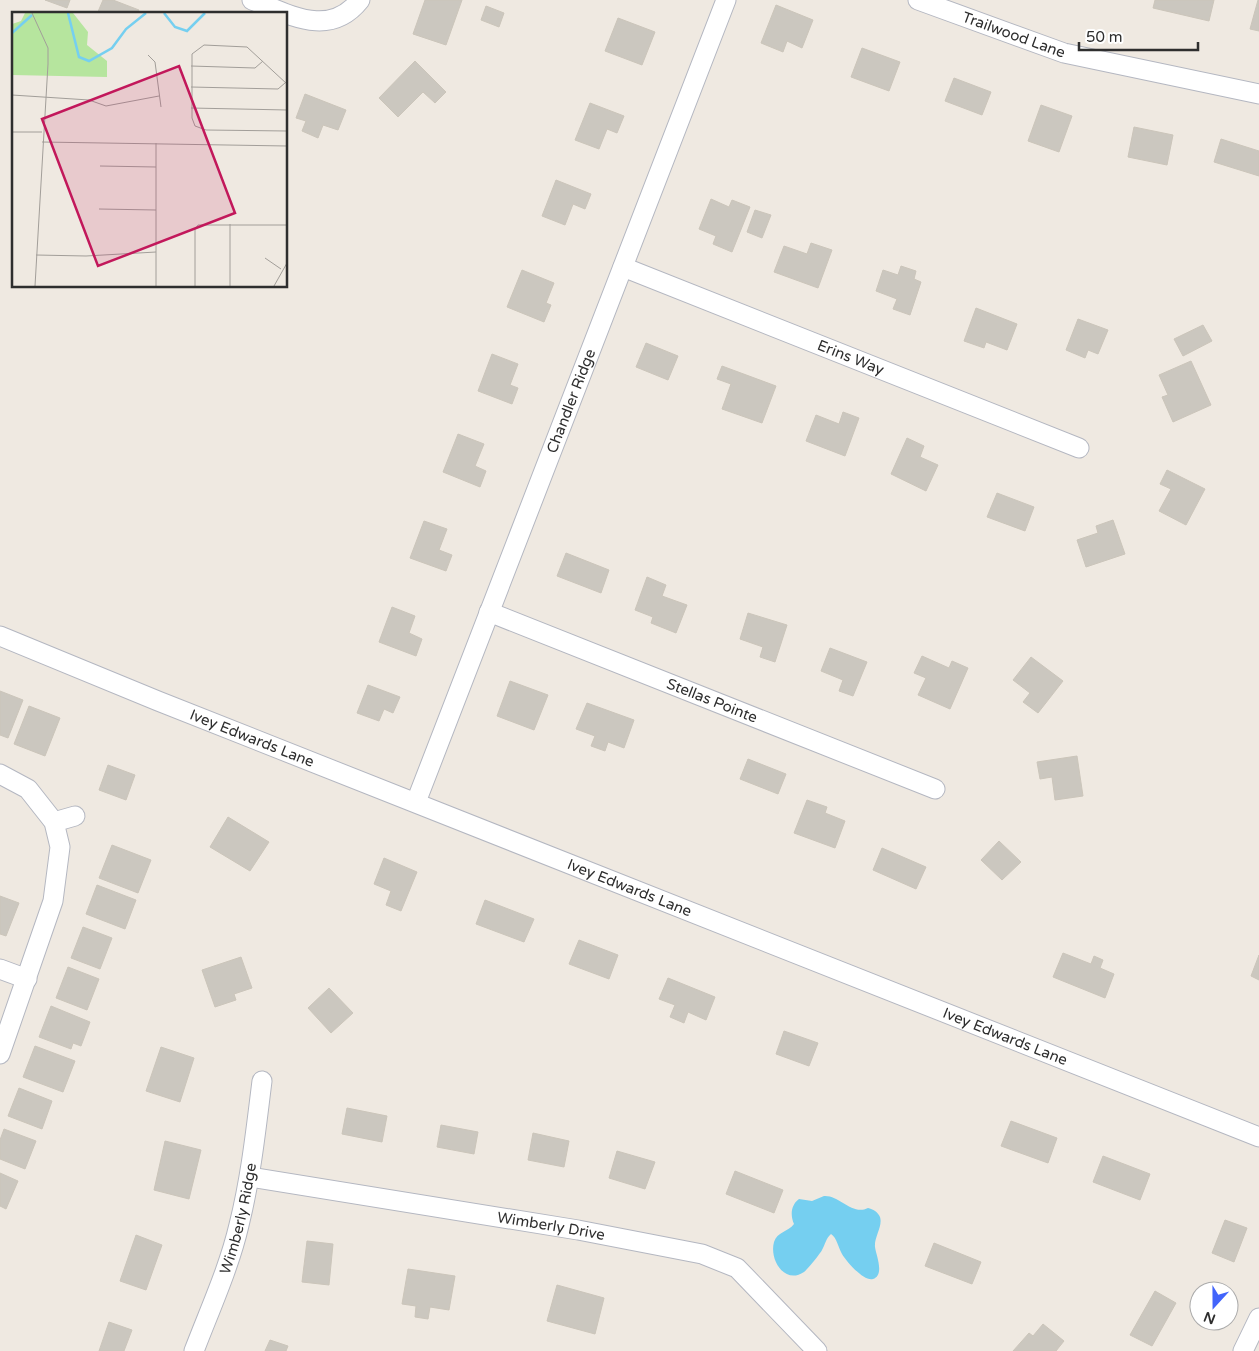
<svg xmlns="http://www.w3.org/2000/svg" width="1259" height="1351" font-family="'Varela Round',sans-serif">
<style>
.water{fill:#75cff0}
.building{fill:#cbc7bf;stroke:#cbc5ba}
.lines{fill:none;stroke-linecap:round;stroke-linejoin:round}
.street-casing{stroke:#b4b7c1;stroke-width:21}
.street{stroke:#fff;stroke-width:19}
.labels{text-anchor:middle;dominant-baseline:central;stroke-width:5;stroke-linejoin:round;paint-order:stroke}
.street-label{font-size:15px;fill:#2e2e2e;stroke:#fff}
.inset-river{fill:none;stroke:#75cff0;stroke-width:2.5}
.inset-road{fill:none;stroke:#a29e99;stroke-width:1}
.view{fill:#c2185b;fill-opacity:0.15;stroke:#c2185b;stroke-width:2.5}
.inset-edge{fill:none;stroke:#2e2e2e;stroke-width:2.5}
</style>
<rect width="100%" height="100%" fill="#efe9e1"/>
<!-- water -->
<path class="water" d="M 824,1196 C 840,1195 852,1216 868,1208 C 873,1209 878,1212 880,1217 C 883,1226 874,1237 875,1247 C 876,1255 885,1275 873,1279 C 864,1282 846,1261 842,1254 C 838,1247 837,1238 831,1234 C 826,1238 825,1245 822,1250 C 820,1254 807,1270 804,1272 C 785,1285 769,1260 774,1242 C 777,1232 788,1232 794,1224 C 790,1215 791,1205 799,1199 L 812,1201 Z"/>
<!-- building -->
<path class="building" d="M 45,0 L 70,0 L 67,8 Z
M 103,0 L 113,0 L 139,10 L 137,14 L 97,14 Z
M 425,0 L 462,0 L 446,45 L 413,34 Z
M 1155,0 L 1214,0 L 1209,21 L 1153,8 Z
M 1258,0 L 1259,0 L 1259,31 L 1250,29 Z
M 776,5 L 813,20 L 802,48 L 787,41 L 783,52 L 761,43 Z
M 486,6 L 504,13 L 499,27 L 481,20 Z
M 618,18 L 655,32 L 642,65 L 605,51 Z
M 862,48 L 900,62 L 889,91 L 851,77 Z
M 415,61 L 446,92 L 435,103 L 423,92 L 398,117 L 379,98 Z
M 954,78 L 991,92 L 982,115 L 945,101 Z
M 305,94 L 346,110 L 338,130 L 323,125 L 318,138 L 302,131 L 306,121 L 296,118 Z
M 590,103 L 624,116 L 617,133 L 607,129 L 599,149 L 575,140 Z
M 1041,105 L 1072,116 L 1059,152 L 1028,141 Z
M 1134,127 L 1173,135 L 1167,165 L 1128,157 Z
M 1221,139 L 1259,151 L 1259,176 L 1214,162 Z
M 556,180 L 591,194 L 585,209 L 573,204 L 565,225 L 542,216 Z
M 711,199 L 729,207 L 732,200 L 750,207 L 732,252 L 713,244 L 716,236 L 699,229 Z
M 755,210 L 771,215 L 762,238 L 747,232 Z
M 811,243 L 832,250 L 818,288 L 774,272 L 784,246 L 807,254 Z
M 901,266 L 916,271 L 914,279 L 921,282 L 910,315 L 893,309 L 897,299 L 876,291 L 883,270 L 898,275 Z
M 522,270 L 554,283 L 546,303 L 551,305 L 544,322 L 507,307 Z
M 976,308 L 1017,324 L 1007,350 L 986,342 L 984,348 L 964,341 Z
M 1078,319 L 1108,330 L 1098,354 L 1088,350 L 1085,358 L 1066,350 Z
M 1203,325 L 1212,341 L 1183,356 L 1174,339 Z
M 646,343 L 678,356 L 668,380 L 636,367 Z
M 492,354 L 518,364 L 510,385 L 518,388 L 512,404 L 478,391 Z
M 1191,361 L 1211,405 L 1173,422 L 1162,397 L 1168,395 L 1159,375 Z
M 722,366 L 776,386 L 762,423 L 722,409 L 731,384 L 717,379 Z
M 843,412 L 859,418 L 845,456 L 806,441 L 816,415 L 839,424 Z
M 458,434 L 484,444 L 475,466 L 486,471 L 480,487 L 443,472 Z
M 907,438 L 924,446 L 920,457 L 938,465 L 926,491 L 891,474 Z
M 1167,470 L 1205,489 L 1186,525 L 1159,511 L 1171,489 L 1160,484 Z
M 997,493 L 1034,507 L 1025,531 L 987,517 Z
M 1113,520 L 1125,554 L 1086,567 L 1077,540 L 1098,533 L 1096,526 Z
M 424,521 L 447,529 L 439,550 L 452,555 L 446,571 L 410,558 Z
M 566,553 L 609,570 L 601,593 L 557,576 Z
M 647,577 L 666,585 L 662,596 L 687,605 L 676,633 L 651,623 L 653,617 L 635,610 Z
M 392,607 L 415,616 L 409,633 L 422,639 L 416,656 L 379,642 Z
M 748,613 L 787,625 L 775,662 L 760,657 L 763,647 L 740,639 Z
M 830,648 L 867,662 L 853,696 L 839,691 L 843,680 L 821,671 Z
M 922,656 L 949,668 L 952,661 L 968,668 L 950,709 L 918,695 L 926,678 L 914,673 Z
M 1031,657 L 1063,681 L 1038,713 L 1023,702 L 1030,693 L 1013,680 Z
M 510,681 L 548,695 L 534,730 L 497,716 Z
M 368,685 L 400,697 L 393,713 L 384,709 L 379,721 L 357,713 Z
M 0,691 L 23,700 L 8,738 L 0,735 Z
M 587,703 L 634,720 L 624,748 L 608,742 L 605,751 L 591,746 L 595,736 L 576,729 Z
M 29,706 L 60,718 L 45,756 L 14,744 Z
M 1077,756 L 1083,796 L 1055,800 L 1052,777 L 1040,779 L 1037,762 Z
M 748,759 L 786,774 L 778,794 L 740,779 Z
M 108,765 L 135,775 L 126,800 L 99,790 Z
M 807,800 L 827,807 L 825,813 L 845,821 L 835,848 L 794,833 Z
M 228,817 L 269,842 L 250,871 L 210,847 Z
M 999,841 L 1021,862 L 1002,880 L 981,860 Z
M 112,845 L 151,860 L 138,893 L 99,878 Z
M 882,848 L 926,867 L 916,889 L 873,870 Z
M 384,858 L 417,872 L 401,911 L 386,905 L 391,891 L 374,884 Z
M 97,885 L 136,900 L 125,929 L 86,914 Z
M 0,896 L 19,903 L 6,936 L 0,934 Z
M 485,900 L 534,919 L 524,942 L 476,924 Z
M 83,927 L 112,938 L 100,969 L 71,958 Z
M 579,940 L 618,955 L 609,979 L 569,964 Z
M 1063,953 L 1091,964 L 1094,956 L 1103,960 L 1100,968 L 1114,974 L 1105,998 L 1053,977 Z
M 1259,955 L 1259,980 L 1251,976 Z
M 241,957 L 252,988 L 234,994 L 236,1000 L 215,1007 L 202,970 Z
M 68,967 L 99,979 L 87,1010 L 56,998 Z
M 668,978 L 715,997 L 706,1020 L 688,1012 L 684,1023 L 670,1017 L 675,1005 L 659,999 Z
M 329,988 L 353,1013 L 331,1033 L 308,1008 Z
M 51,1006 L 90,1022 L 81,1046 L 73,1043 L 71,1049 L 39,1037 Z
M 784,1031 L 818,1043 L 809,1066 L 776,1054 Z
M 35,1046 L 75,1061 L 63,1092 L 23,1077 Z
M 161,1047 L 194,1058 L 180,1102 L 146,1091 Z
M 19,1088 L 52,1101 L 42,1129 L 8,1116 Z
M 347,1108 L 387,1116 L 382,1142 L 342,1134 Z
M 1011,1121 L 1057,1138 L 1048,1163 L 1001,1146 Z
M 441,1125 L 478,1132 L 474,1154 L 437,1147 Z
M 4,1129 L 36,1141 L 25,1169 L 0,1159 L 0,1140 Z
M 533,1133 L 569,1141 L 564,1167 L 528,1160 Z
M 165,1141 L 201,1150 L 189,1199 L 154,1190 Z
M 617,1151 L 655,1162 L 645,1189 L 609,1178 Z
M 1103,1156 L 1150,1174 L 1140,1200 L 1093,1182 Z
M 735,1171 L 783,1190 L 774,1213 L 726,1194 Z
M 0,1173 L 18,1181 L 6,1209 L 0,1206 Z
M 1225,1220 L 1247,1228 L 1234,1262 L 1212,1253 Z
M 136,1235 L 162,1245 L 146,1290 L 120,1281 Z
M 307,1241 L 333,1244 L 329,1285 L 302,1282 Z
M 934,1243 L 981,1262 L 972,1284 L 925,1266 Z
M 408,1269 L 455,1276 L 449,1310 L 430,1307 L 428,1319 L 415,1317 L 416,1306 L 402,1304 Z
M 557,1285 L 604,1298 L 595,1334 L 547,1321 Z
M 1155,1291 L 1176,1303 L 1152,1346 L 1130,1335 Z
M 109,1322 L 132,1330 L 124,1351 L 99,1351 Z
M 1043,1324 L 1064,1341 L 1056,1351 L 1013,1351 L 1029,1333 L 1033,1336 Z
M 270,1340 L 288,1346 L 286,1351 L 265,1351 Z"/>
<g class="lines">
<defs>
<g id="street">
<path d="M 252,0 C 289,14 329,39 360,0"/>
<path id="s1" d="M 918,0 L 1064,53 L 1259,94"/>
<path id="s2" d="M 623,267 L 1079,448"/>
<path id="s3" d="M 489,612 L 935,789"/>
<path id="s4" d="M 0,636 L 158,701 L 1259,1137"/>
<path d="M 0,774 L 28,789 L 54,822 L 60,847 L 53,901 L 0,1054"/>
<path id="s5" d="M 416,802 L 726,0"/>
<path d="M 54,822 L 75,816"/>
<path d="M 0,969 L 27,979"/>
<path id="s6" d="M 250,1177 L 578,1230 L 702,1254 L 737,1268 L 817,1351"/>
<path id="s7" d="M 194,1351 C 210,1309 229,1268 239,1225 C 251,1177 256,1129 262,1081"/>
<path d="M 1243,1351 L 1259,1318"/>
</g>
</defs>
<!-- street casing -->
<use href="#street" class="street-casing"/>
<!-- street -->
<use href="#street" class="street"/>
</g>
<g class="labels">
<!-- street labels -->
<g class="street-label">
<text stroke="none"><textPath href="#s1" startOffset="102">Trailwood Lane</textPath></text>
<text stroke="none"><textPath href="#s2" startOffset="245">Erins Way</textPath></text>
<text stroke="none"><textPath href="#s5" startOffset="430">Chandler Ridge</textPath></text>
<text stroke="none"><textPath href="#s3" startOffset="240">Stellas Pointe</textPath></text>
<text stroke="none"><textPath href="#s4" startOffset="272">Ivey Edwards Lane</textPath></text>
<text stroke="none"><textPath href="#s4" startOffset="678">Ivey Edwards Lane</textPath></text>
<text stroke="none"><textPath href="#s4" startOffset="1082">Ivey Edwards Lane</textPath></text>
<text stroke="none"><textPath href="#s7" startOffset="140">Wimberly Ridge</textPath></text>
<text stroke="none"><textPath href="#s6" startOffset="305">Wimberly Drive</textPath></text>
</g>
</g>
<!-- overview -->
<g transform="translate(12 12)">
<rect width="275" height="275" fill="#efe9e1"/>
<path d="M 13,1 L 61,1 L 76,20 L 75,33 L 95,49 L 95,65 L 0,63 L 0,12 L 9,9 Z" fill="#b6e59e"/>
<path class="inset-river" d="M 56,1 L 67,45 L 77,49 L 100,36 L 114,17 L 134,1M 152,1 L 163,15 L 175,19 L 193,1M 0,21 L 20,3"/>
<path class="inset-road" d="M 20,1 L 36,36 L 36,52 L 23,274M 136,43 L 143,50 L 149,95M 179,54 L 243,56 L 251,49M 275,72 L 235,35 L 192,33 L 180,42 L 180,106 L 183,114 L 194,118 L 275,119M 179,75 L 266,77 L 273,71M 0,83 L 77,88 L 94,94 L 147,84M 179,96 L 275,98M 0,120 L 30,120M 30,130 L 275,134M 88,154 L 144,155M 87,197 L 144,198M 218,212 L 218,274M 24,243 L 74,244 L 144,240M 253,246 L 269,257M 144,274 L 144,131M 183,274 L 183,217 L 186,213 L 275,213M 262,274 L 275,251"/>
<path class="view" d="M 167,54 L 223,201 L 86,254 L 30,107 Z"/>
<rect width="275" height="275" class="inset-edge"/>
</g>
<!-- north arrow -->
<g transform="translate(1214 1306) rotate(201)"><circle r="24" fill="#ffffff" stroke="#ababab"/>
<path d="M0-4L9 19L0 12L-9 19Z" fill="#4264fb"/>
<text y="-8" font-size="14" font-weight="bold" text-anchor="middle" fill="#2e2e2e">N</text>
</g>
<!-- scale -->
<path d="M1079 42v8h119v-8" fill="none" stroke="#2e2e2e" stroke-width="2.5"/>
<text x="1086" y="42" font-size="15" fill="#2e2e2e" stroke="#ffffff" stroke-width="4" paint-order="stroke">50 m</text>
</svg>
